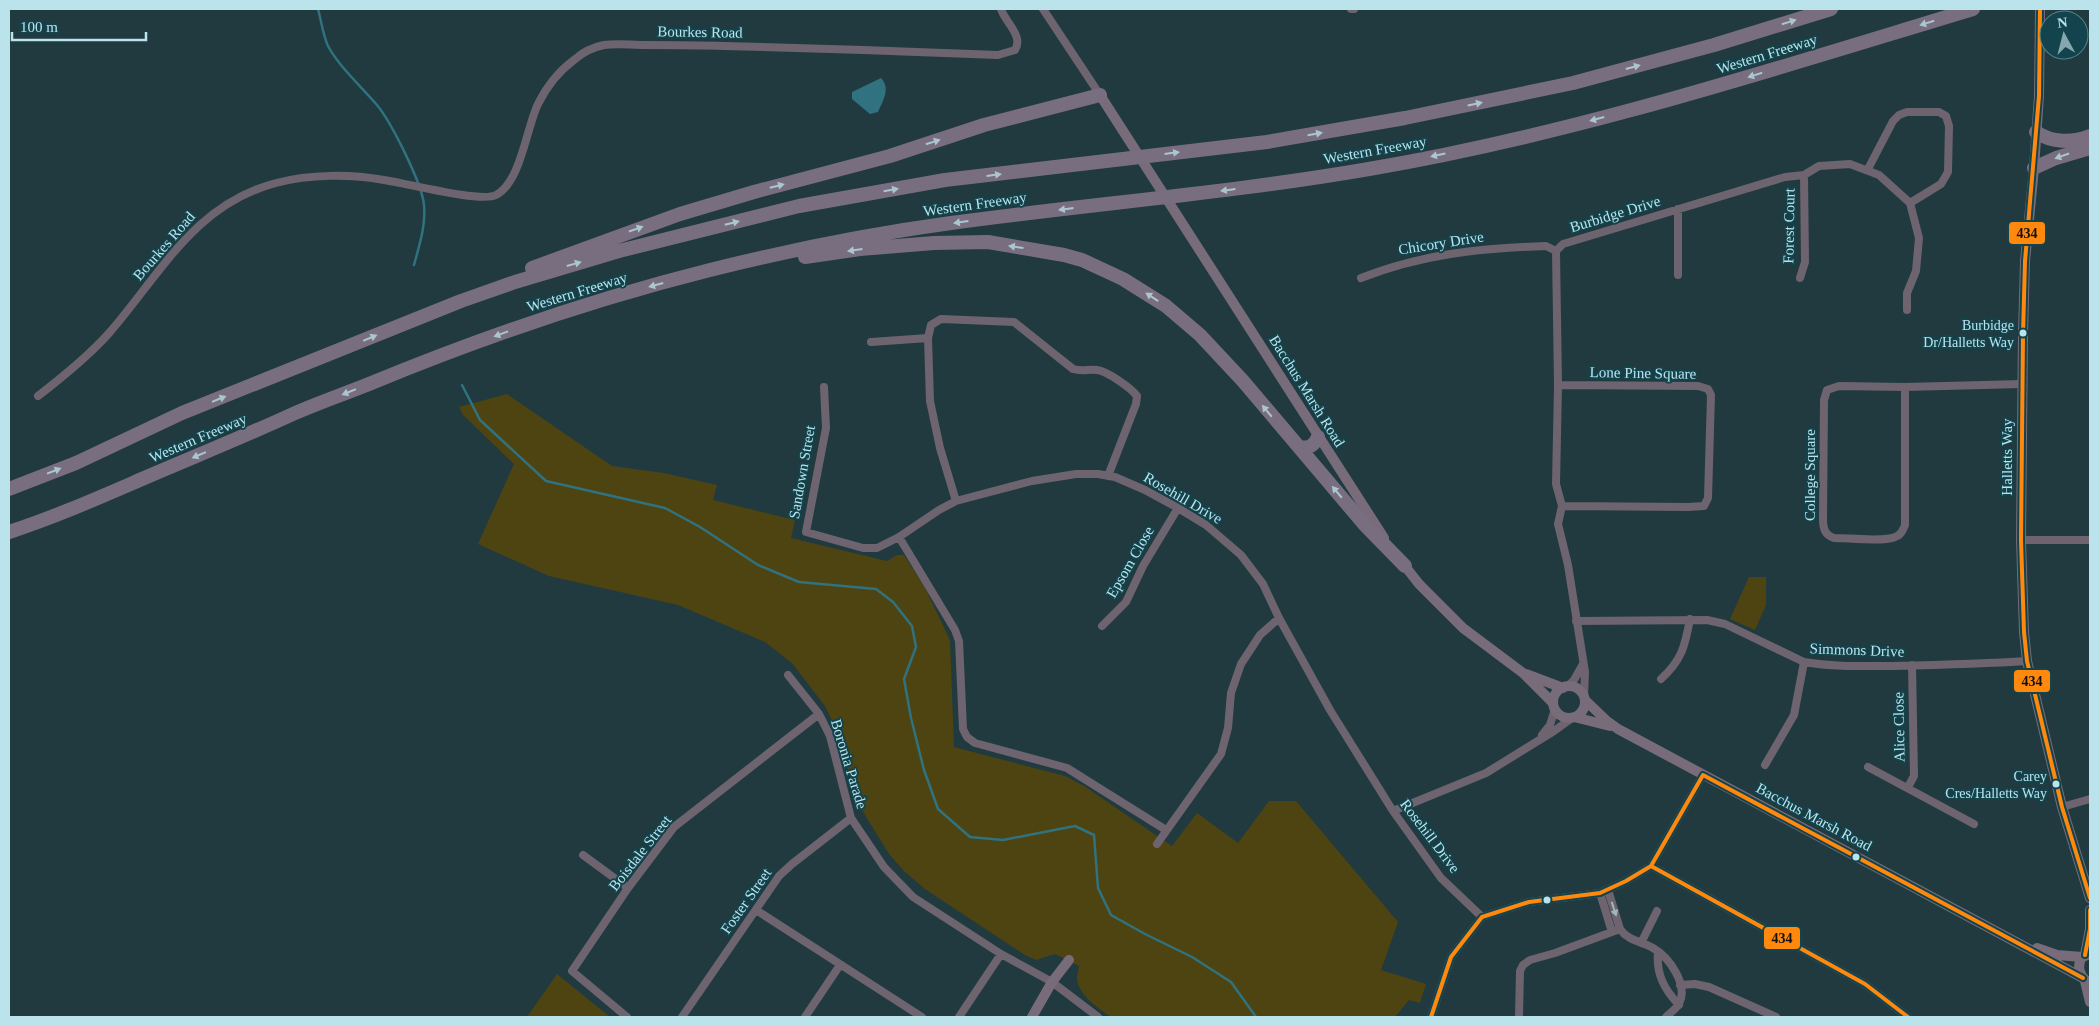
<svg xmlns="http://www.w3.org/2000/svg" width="2099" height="1026" font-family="Georgia,serif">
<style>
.green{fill:#4e4412}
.water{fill:#30727f}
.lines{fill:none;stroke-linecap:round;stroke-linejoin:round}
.stream{stroke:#30727f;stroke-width:2.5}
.street{stroke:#6d646f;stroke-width:8}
.secondary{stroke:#786c7a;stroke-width:10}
.highway{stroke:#796e80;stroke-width:14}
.bus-1-casing{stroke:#13434c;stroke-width:8}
.bus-1{stroke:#ff880d;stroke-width:4}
.oneway{fill:#aac6d0}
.oneway2{fill:#a0b7c0}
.bus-dot{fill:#bbe3eb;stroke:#13434c;stroke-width:2}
.labels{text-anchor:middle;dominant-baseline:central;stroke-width:4;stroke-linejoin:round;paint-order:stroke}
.bus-label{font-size:14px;fill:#bbe3eb;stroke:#13434c;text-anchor:end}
.street-label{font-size:15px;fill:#bbe3eb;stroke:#13434c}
.line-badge{stroke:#13434c;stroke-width:2}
.pale-badge-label{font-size:14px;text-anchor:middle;font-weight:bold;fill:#111}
</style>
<rect width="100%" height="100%" fill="#203a3f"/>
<!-- green -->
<path class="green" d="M 507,394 L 612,466 L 664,473 L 717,485 L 713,500 L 795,520 L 791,538 L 887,561 L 897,555 L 904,555 L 925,588 L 950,640 L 954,747 L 1065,776 L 1084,786 L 1172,846 L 1197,813 L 1238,843 L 1269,801 L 1296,801 L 1398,922 L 1381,970 L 1426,984 L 1420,1003 L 1409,1000 L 1395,1017 L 1111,1017 C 1099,1009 1077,994 1077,978 C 1077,974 1079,969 1079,966 L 1055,954 L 1036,960 L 1025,955 L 925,889 L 904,871 L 889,854 L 862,810 L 849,774 L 838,733 L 825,706 L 792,663 L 765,642 L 678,605 L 549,576 L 478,544 L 514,464 L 463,415 L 459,407 Z
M 1749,577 L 1766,577 L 1766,605 L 1755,630 L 1730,619 Z
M 557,974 L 610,1017 L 527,1017 Z"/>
<!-- water -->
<path class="water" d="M 881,78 C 891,88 883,101 878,112 L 870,114 L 852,99 L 852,92 Z"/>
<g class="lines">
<!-- stream -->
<path class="stream" d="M 318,9 C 321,20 323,35 328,46 C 340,68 361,86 377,105 C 391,122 422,183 424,205 C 426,226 419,246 414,265
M 462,385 L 480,420 L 546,481 L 665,508 L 700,527 L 758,565 L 799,582 L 876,589 L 893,602 L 912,626 L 916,647 L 904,679 L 911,718 L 924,770 L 938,809 L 970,837 L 1003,840 L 1075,826 L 1094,835 L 1098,888 L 1111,915 L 1145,934 L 1192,957 L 1231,982 L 1256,1017"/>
<!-- street -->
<path class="street" d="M 1043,9 L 1100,95
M 1351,9 L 1354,9
M 1868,169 L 1893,121 L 1899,115 L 1907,112 L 1939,112 L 1946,116 L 1949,126 L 1948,172 L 1941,184 L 1910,203
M 1678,209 L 1678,275
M 1556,251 L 1563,244 L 1785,177 L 1804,175 L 1819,166 L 1850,164 L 1879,175 L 1910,203 L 1919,238 L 1916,271 L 1907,293 L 1907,310
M 1556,251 L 1558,385 L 1556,484 L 1562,506 L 1558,524 L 1568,565 L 1585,672 L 1584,696
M 1361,278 C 1422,254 1481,248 1546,246 L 1556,251
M 1800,278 L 1805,262 L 1804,175
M 871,342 L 928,338
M 1558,385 L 1698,386 L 1708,389 L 1711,395 L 1708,498 L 1704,506 L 1688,507 L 1562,506
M 824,387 L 826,428 L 806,532 L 863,548 L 877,548 L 899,537 L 939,510 L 956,501 L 1032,481 L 1076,474 L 1098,474 L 1115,477 L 1145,490 L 1178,508 L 1206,525 L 1241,555 L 1263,584 L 1279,618 L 1330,710 L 1393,811 L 1441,878 L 1482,917
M 1905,387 L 1905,525 C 1903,530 1901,535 1895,537 C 1884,542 1848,538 1834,538 C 1825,535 1823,529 1823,519 L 1824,400 L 1827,390 L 1839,386 L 1905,387 L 2022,384
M 38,396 C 64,376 89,356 110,332 C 161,273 195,204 276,183 C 310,174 350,174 384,180 C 406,183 480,203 496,195 C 521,182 526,129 538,104 C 546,88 559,71 574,60 C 582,53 593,47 604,45 C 617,43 631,45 644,45 C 671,45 697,45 724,46 C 815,48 906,51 998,55 L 1015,50 C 1024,36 1005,22 1001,9
M 956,501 L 940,448 L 930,401 L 928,338 L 931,325 L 941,319 L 1014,322 L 1073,369 C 1082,372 1088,369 1097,370 C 1107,371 1131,388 1137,396 L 1136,404 L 1108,476
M 899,537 L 955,630 L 959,641 L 963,729 L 967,737 L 975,743 L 1067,768 L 1166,830
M 2021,540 L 2090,540
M 1576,621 L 1707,620 L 1725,624 L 1804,662 C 1833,667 1863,666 1892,666 C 1937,665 1982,664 2027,661
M 1102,626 L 1126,602 L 1143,566 L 1178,508
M 788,675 L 819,714 L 830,736 L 851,818 L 884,867 L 913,897 L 1001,954
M 1661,679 C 1682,660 1685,646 1690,619
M 1567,687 L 1574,680 L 1583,664
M 1542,735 L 1550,725 L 1555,709
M 1765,765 L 1794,715 L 1804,662
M 1868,767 L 1974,824
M 1908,787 L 1914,776 L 1912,665
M 2062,807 L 2090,799
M 1393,811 L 1486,773 L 1554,731 L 1572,718
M 1157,844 L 1221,754 L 1228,728 L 1231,693 L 1241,664 L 1260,635 L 1279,618
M 583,855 L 628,888
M 1651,866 L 1865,984 L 1908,1017
M 1608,890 L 1620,929 C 1628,941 1641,941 1653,948 C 1669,957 1689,985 1679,1004 C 1676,1009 1670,1013 1666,1017
M 1600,893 L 1612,932
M 756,910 L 922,1017
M 1641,943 L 1657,911
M 1658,952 C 1656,974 1664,989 1679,1005
M 1680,985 L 1695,984 L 1709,987 L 1776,1017
M 627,1017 L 572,971 L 628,888 L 674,827 L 819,714
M 682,1017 L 779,876 L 792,864 L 851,818
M 805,1017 L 840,965
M 959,1017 L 1001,954 L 1052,982 L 1098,1017
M 1431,1017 L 1451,957 L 1482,917 L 1529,902 L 1600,893 L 1626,881 L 1651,866 L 1703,775
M 1519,1017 L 1520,971 L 1523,965 L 1530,960 L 1555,953 L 1620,929"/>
<!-- secondary -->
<path class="secondary" d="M 2040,9 L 2039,96 L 2034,168 L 2025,261 L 2023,334 L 2021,540 L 2024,632 L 2027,661 L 2062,807 L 2090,898
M 1100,95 L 1384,538
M 1401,561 L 1419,584 L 1463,628 L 1523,673 L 1553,703
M 1526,674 L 1563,688
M1553 702a16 16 0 1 1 32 0a16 16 0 1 1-32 0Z
M 1585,700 L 1607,721 L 1618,729 L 2083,978
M 1574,717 L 1610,726
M 2037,948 L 2057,955 L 2082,957
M 2085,955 L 2090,929 L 2090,910
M 2087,955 L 2082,957 C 2076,967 2080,978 2090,983
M 2085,981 L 2090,1002
M 1032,1017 L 1052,982 L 1069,960"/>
<!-- highway -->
<path class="highway" d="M 2036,132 C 2052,143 2072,143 2090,136
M 2034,168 L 2056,158 L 2090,148
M 805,257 L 860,249 L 934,243 L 988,242 L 1064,255 L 1082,260 L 1123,279 L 1166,306 L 1200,335 L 1243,381 L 1364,524 L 1405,566
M 532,268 L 680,214 L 754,192 L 890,156 L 984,125 L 1100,95
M 1299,447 C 1309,449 1314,446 1318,437
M 9,489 L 76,463 L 182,413 L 461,301 L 515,282 L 619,251 L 799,206 L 945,180 L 1267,142 L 1405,118 L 1573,83 L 1714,45 L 1831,9
M 9,532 C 55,517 98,498 142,479 C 193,457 243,437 293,414 C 318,403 344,394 369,384 C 480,338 594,299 710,270 C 790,250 870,234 951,223 C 1090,204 1230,193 1369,169 C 1575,134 1774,69 1973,9"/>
<defs>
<path id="bus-1" d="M 2040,9 L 2039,96 L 2025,261 L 2023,334 L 2021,540 L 2024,632 L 2027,661 L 2062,807 L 2090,898
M 1651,866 L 1865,984 L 1908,1017
M 2085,955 L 2090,929 L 2090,910
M 1431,1017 L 1451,957 L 1482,917 L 1529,902 L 1600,893 L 1626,881 L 1651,866 L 1703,775 L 2083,978"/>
</defs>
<!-- bus-1 casing -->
<use href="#bus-1" class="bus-1-casing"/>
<!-- bus-1 -->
<use href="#bus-1" class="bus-1"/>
</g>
<!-- one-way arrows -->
<defs><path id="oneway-solid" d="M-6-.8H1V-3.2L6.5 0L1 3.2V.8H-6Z" transform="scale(1.25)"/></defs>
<g class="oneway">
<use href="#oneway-solid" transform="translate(1789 22) rotate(-17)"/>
<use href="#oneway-solid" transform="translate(1927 23) rotate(163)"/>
<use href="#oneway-solid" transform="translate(1633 67) rotate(-15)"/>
<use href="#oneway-solid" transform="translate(1755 75) rotate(163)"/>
<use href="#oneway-solid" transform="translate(1475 104) rotate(-12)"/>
<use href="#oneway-solid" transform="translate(1597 119) rotate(165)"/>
<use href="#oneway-solid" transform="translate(1315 134) rotate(-10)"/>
<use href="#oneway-solid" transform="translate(933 142) rotate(-18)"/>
<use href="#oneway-solid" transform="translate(1172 153) rotate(-7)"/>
<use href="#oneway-solid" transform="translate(1438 155) rotate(168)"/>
<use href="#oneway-solid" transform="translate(2062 156) rotate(161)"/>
<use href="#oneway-solid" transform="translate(994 175) rotate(-7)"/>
<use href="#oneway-solid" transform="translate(777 186) rotate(-14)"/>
<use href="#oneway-solid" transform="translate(891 190) rotate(-10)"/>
<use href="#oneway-solid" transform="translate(1228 190) rotate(173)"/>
<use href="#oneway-solid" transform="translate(1066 209) rotate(173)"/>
<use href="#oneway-solid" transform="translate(961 222) rotate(172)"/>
<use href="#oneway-solid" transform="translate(732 223) rotate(-14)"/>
<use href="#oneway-solid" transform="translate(636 229) rotate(-19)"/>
<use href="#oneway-solid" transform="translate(1016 247) rotate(-172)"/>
<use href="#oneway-solid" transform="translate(855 250) rotate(172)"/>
<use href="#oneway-solid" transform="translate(574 264) rotate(-16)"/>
<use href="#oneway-solid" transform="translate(656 285) rotate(165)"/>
<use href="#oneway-solid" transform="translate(1152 297) rotate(-146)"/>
<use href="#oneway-solid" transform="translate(501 334) rotate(160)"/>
<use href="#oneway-solid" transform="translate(370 338) rotate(-23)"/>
<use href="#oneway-solid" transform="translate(349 392) rotate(158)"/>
<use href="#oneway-solid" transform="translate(219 399) rotate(-22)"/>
<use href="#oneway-solid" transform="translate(1267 411) rotate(-130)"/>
<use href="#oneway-solid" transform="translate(199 455) rotate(157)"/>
<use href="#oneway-solid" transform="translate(54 471) rotate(-21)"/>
<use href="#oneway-solid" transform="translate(1337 492) rotate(-130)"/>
</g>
<use class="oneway2" href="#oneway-solid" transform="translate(1614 909) rotate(72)"/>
<!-- markers -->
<g class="bus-dot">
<circle cx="2023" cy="333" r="4.5"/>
<circle cx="2056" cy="784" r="4.5"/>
<circle cx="1856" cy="857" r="4.5"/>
<circle cx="1547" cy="900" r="4.5"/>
</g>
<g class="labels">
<!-- bus labels -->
<g class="bus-label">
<text x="2014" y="325">Burbidge<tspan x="2014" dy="17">Dr/Halletts Way</tspan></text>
<text x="2047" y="776">Carey<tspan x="2047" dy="17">Cres/Halletts Way</tspan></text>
</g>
<!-- street labels -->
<g class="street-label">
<text transform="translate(700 32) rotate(1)">Bourkes Road</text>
<text transform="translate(1767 54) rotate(-17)">Western Freeway</text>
<text transform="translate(1375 150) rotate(-10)">Western Freeway</text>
<text transform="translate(975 204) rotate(-8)">Western Freeway</text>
<text transform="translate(1615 214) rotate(-17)">Burbidge Drive</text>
<text transform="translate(1789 226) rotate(-89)">Forest Court</text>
<text transform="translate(1441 243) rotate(-9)">Chicory Drive</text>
<text transform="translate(164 246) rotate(-49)">Bourkes Road</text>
<text transform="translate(577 292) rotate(-17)">Western Freeway</text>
<text transform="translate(1643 373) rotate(1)">Lone Pine Square</text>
<text transform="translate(1307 391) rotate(58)">Bacchus Marsh Road</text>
<text transform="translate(198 438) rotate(-23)">Western Freeway</text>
<text transform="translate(2007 457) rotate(-90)">Halletts Way</text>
<text transform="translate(802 472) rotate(-80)">Sandown Street</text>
<text transform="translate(1810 475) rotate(-90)">College Square</text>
<text transform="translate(1183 498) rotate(30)">Rosehill Drive</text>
<text transform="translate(1130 562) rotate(-60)">Epsom Close</text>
<text transform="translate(1857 650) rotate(2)">Simmons Drive</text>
<text transform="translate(1899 727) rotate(-91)">Alice Close</text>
<text transform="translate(849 764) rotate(73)">Boronia Parade</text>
<text transform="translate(1814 817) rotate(28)">Bacchus Marsh Road</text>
<text transform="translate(1430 836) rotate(53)">Rosehill Drive</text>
<text transform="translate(640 853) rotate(-52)">Boisdale Street</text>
<text transform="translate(746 901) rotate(-55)">Foster Street</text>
</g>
</g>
<g class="line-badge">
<rect x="2008" y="221" width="38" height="24" rx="5" fill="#ff880d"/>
<rect x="2013" y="669" width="38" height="24" rx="5" fill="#ff880d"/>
<rect x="1763" y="926" width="38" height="24" rx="5" fill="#ff880d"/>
</g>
<g class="pale-badge-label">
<text x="2027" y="238">434</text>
<text x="2032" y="686">434</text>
<text x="1782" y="943">434</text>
</g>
<!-- border -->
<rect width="2099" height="1026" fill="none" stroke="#bbe3eb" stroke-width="20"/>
<!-- north arrow -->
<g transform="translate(2064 35) rotate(353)"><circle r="24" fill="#13434c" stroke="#56838c"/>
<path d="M0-4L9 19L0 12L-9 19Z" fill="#85a8af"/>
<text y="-8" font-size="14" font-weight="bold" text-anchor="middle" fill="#bbe3eb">N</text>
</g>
<!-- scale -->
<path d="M12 32v8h134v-8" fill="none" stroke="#bbe3eb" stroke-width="2.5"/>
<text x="20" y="32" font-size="15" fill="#bbe3eb" stroke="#13434c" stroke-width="4" paint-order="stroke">100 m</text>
</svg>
